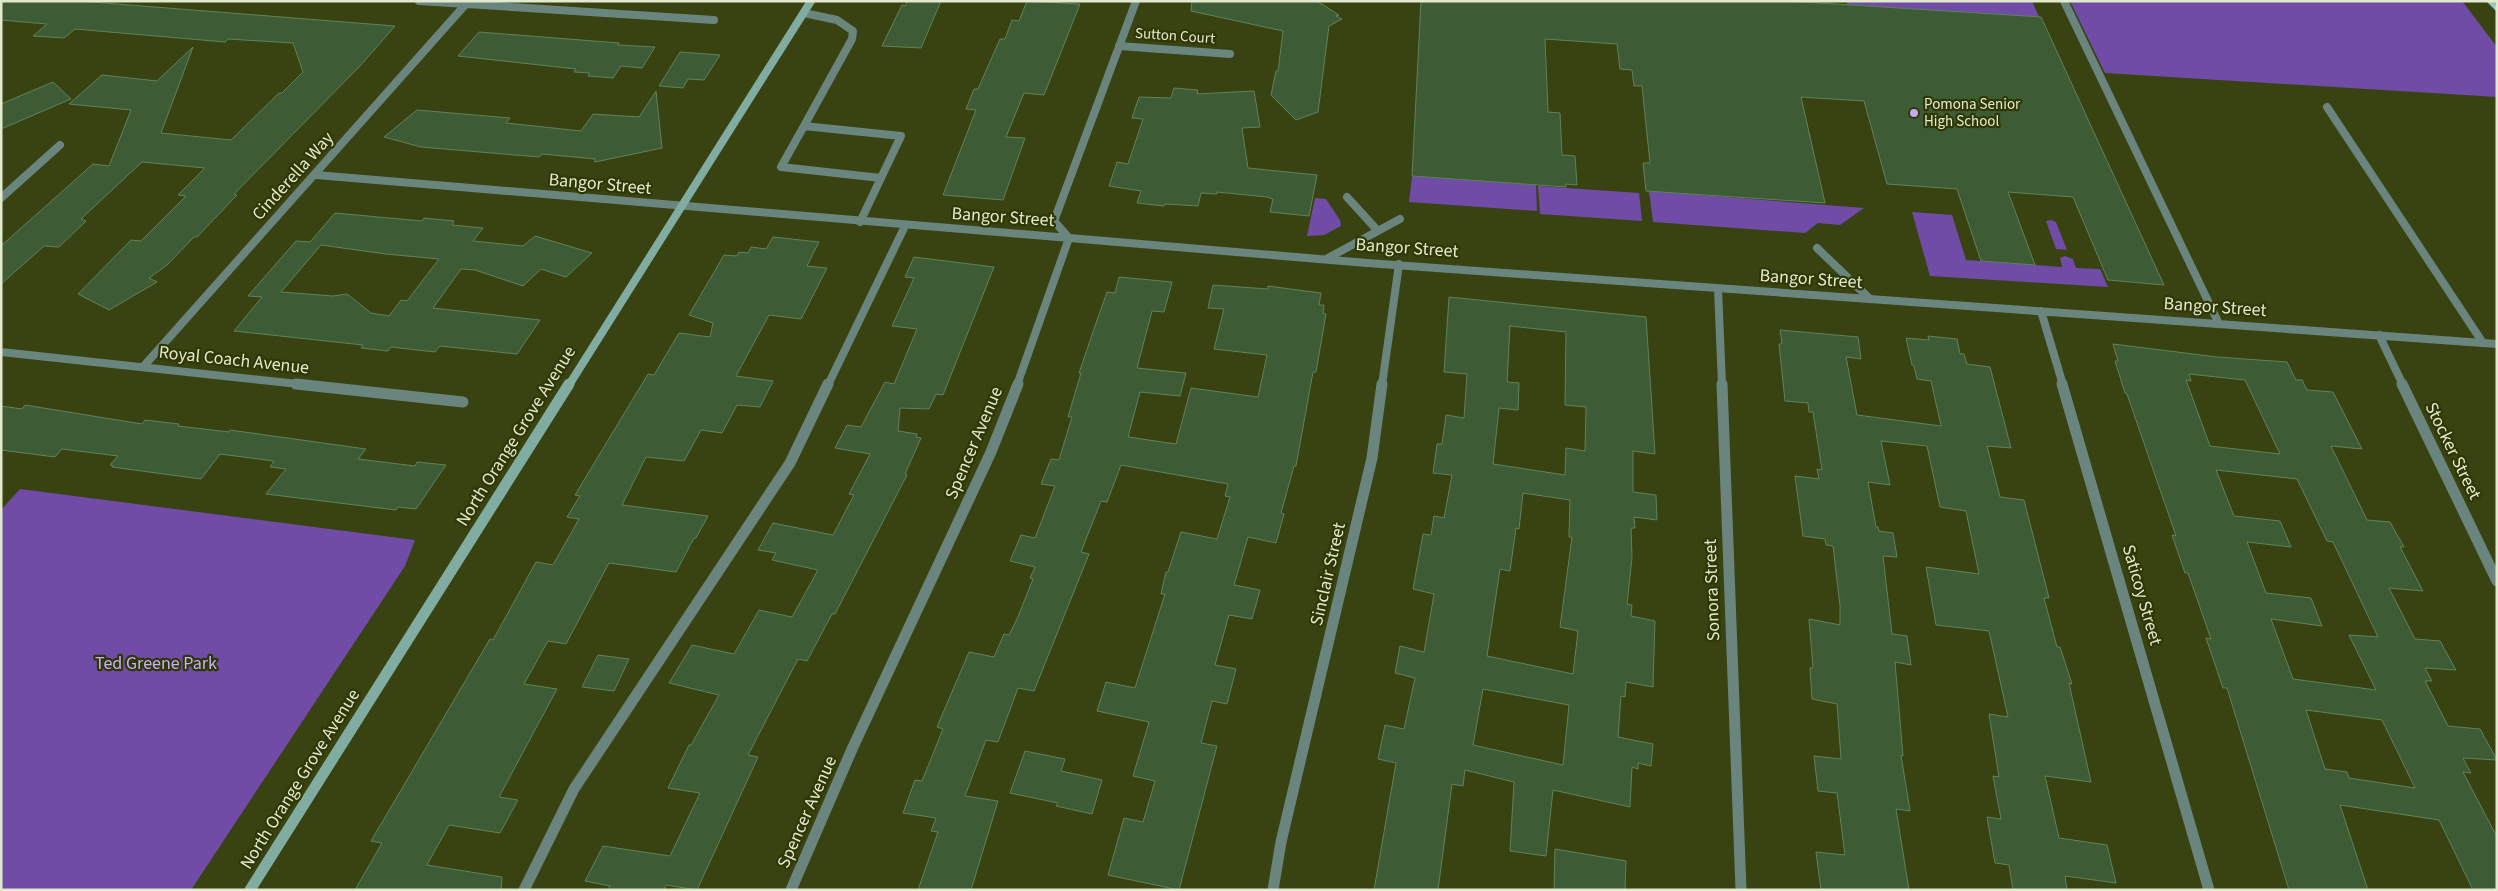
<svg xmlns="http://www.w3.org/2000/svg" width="2498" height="891" font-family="'Source Sans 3',sans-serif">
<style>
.green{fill:#704ca6}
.building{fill:#3d5c35;stroke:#618259;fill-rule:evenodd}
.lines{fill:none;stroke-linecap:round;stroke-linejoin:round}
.lane-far1{stroke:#6a857e;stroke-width:8}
.lane{stroke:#6a857e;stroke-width:11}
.street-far1{stroke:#6a857e;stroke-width:8}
.street{stroke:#6a857e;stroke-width:11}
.secondary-far1{stroke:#81aca2;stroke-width:8}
.secondary{stroke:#81aca2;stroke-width:11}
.primary{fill:#92cabe;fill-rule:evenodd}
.poi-dot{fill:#c1a8f3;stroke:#2f3805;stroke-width:2}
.labels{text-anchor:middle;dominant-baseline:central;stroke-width:4.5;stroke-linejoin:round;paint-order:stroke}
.far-street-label{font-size:15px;fill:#e2e9cf;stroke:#2f3805}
.far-poi-label{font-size:15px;fill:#e2e9cf;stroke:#2f3805;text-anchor:start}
.street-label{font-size:18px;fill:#e2e9cf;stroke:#2f3805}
.park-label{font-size:18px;fill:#c9aefe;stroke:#2f3805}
</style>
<rect width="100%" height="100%" fill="#394311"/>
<!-- green -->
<path class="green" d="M 1846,1 L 2032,1 L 2039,17 L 1848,5 Z
M 2070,1 L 2462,1 L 2497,47 L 2497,97 L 2105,73 Z
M 1412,176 L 1536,185 L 1537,211 L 1409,202 Z
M 1538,186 L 1639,193 L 1642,221 L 1540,214 Z
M 1649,191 L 1864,208 L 1840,225 L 1818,223 L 1805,233 L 1653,222 Z
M 1315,198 L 1326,199 L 1340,220 L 1341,226 L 1324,235 L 1307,236 Z
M 1912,212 L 1952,215 L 1966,260 L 2062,267 L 2060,258 L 2065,256 L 2073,259 L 2076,268 L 2100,269 L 2108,287 L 1930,276 Z
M 2051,220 L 2056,222 L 2067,250 L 2056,249 L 2046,221 Z
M 20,489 L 415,540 L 405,566 L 191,890 L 1,890 L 1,510 Z"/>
<!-- building -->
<path class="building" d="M 1,1 L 79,1 L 395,26 L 360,66 L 234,194 L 237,195 L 197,237 L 194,237 L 167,265 L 149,278 L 157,282 L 109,310 L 78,294 L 131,240 L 141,241 L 186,196 L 178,195 L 205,168 L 142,162 L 81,219 L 86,221 L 59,247 L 44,246 L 1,284 L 1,246 L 93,164 L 109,166 L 131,110 L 69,104 L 102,75 L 157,81 L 193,47 L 161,133 L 231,140 L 279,93 L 282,93 L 303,72 L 293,43 L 228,39 L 225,42 L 75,29 L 64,38 L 33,36 L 47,24 L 1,20 Z
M 907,1 L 941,1 L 921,48 L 882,46 L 902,5 L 905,6 Z
M 1027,1 L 1080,4 L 1044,95 L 1024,93 L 1006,137 L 1025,138 L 1003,200 L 943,195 L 976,110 L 966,109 L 974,89 L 978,89 L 1000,39 L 1005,39 L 1012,20 L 1019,21 Z
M 1192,1 L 1317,1 L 1339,15 L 1336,16 L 1342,19 L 1329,26 L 1318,112 L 1296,120 L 1271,95 L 1276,71 L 1278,71 L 1283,31 L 1191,11 Z
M 1421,1 L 1788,1 L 2041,17 L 2164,285 L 2108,280 L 2073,197 L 2008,192 L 2035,265 L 1981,261 L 1957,189 L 1887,184 L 1864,101 L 1801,97 L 1825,203 L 1646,191 L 1643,163 L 1650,163 L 1642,86 L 1634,86 L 1632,70 L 1620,69 L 1617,44 L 1545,39 L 1548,112 L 1560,113 L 1562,155 L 1575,156 L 1577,185 L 1566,184 L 1566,187 L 1412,176 Z
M 479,32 L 619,43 L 618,45 L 655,47 L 642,68 L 621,66 L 613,78 L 588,76 L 590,73 L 574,72 L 576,69 L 458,56 Z
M 680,52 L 720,55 L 704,80 L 688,79 L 683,88 L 659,86 Z
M 53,82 L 71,99 L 1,129 L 1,104 Z
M 1174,88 L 1198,90 L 1197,94 L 1254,91 L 1260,127 L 1242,128 L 1248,168 L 1317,175 L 1309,216 L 1270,212 L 1273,199 L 1267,197 L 1217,192 L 1217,194 L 1201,193 L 1198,206 L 1165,204 L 1164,206 L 1137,203 L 1141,191 L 1109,186 L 1117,162 L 1128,164 L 1143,119 L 1132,118 L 1139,97 L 1171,98 Z
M 656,91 L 662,148 L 595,162 L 595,159 L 542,154 L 539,157 L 421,147 L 384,137 L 417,110 L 510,118 L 506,123 L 581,131 L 593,114 L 639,117 Z
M 335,213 L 422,221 L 424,218 L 454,221 L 452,225 L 483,228 L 473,241 L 523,246 L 535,236 L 592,253 L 566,277 L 541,269 L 523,286 L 475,270 L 461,269 L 433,308 L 540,320 L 517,354 L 440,346 L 435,352 L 391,347 L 388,351 L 361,348 L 363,345 L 234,331 L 262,297 L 248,296 L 296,241 L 310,242 ZM 321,245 L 386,254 L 439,259 L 407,301 L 401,300 L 389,316 L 371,313 L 347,294 L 333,296 L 281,292 Z
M 773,237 L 819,242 L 807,266 L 827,268 L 801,319 L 769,315 L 736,376 L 773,381 L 760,407 L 737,405 L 722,433 L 701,430 L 684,461 L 646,457 L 622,505 L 708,516 L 696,538 L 694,538 L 676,572 L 609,563 L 566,644 L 548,641 L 524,684 L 557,689 L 499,797 L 518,800 L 500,833 L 449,825 L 427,865 L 502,877 L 501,890 L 355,890 L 382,843 L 371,841 L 490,639 L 493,640 L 536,562 L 553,565 L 579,519 L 567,517 L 580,496 L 575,495 L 648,374 L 654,375 L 679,333 L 710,337 L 713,323 L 689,315 L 724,255 L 737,256 L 739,252 L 748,253 L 751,247 L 766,249 Z
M 914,257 L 994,267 L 943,395 L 936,394 L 929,409 L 900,408 L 898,431 L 917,434 L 916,437 L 921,438 L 905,474 L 907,475 L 835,614 L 832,614 L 807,661 L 798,659 L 748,755 L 758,757 L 697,890 L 666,885 L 664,890 L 608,890 L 610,886 L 585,881 L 603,846 L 670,856 L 700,793 L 668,788 L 689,745 L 691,745 L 719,695 L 669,683 L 692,645 L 734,654 L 759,610 L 792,617 L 818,570 L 772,560 L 776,553 L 758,550 L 773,523 L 833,535 L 854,495 L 849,494 L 870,454 L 835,448 L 847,425 L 861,427 L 885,382 L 894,384 L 917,329 L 892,326 L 914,278 L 905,277 Z
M 1119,277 L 1172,282 L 1164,312 L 1152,311 L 1137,368 L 1186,373 L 1180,396 L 1140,392 L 1128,437 L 1176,444 L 1191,388 L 1258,397 L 1267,355 L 1214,349 L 1224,309 L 1208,308 L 1213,285 L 1268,289 L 1268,286 L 1321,293 L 1319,305 L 1324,305 L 1323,313 L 1326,314 L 1316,372 L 1313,372 L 1296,466 L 1294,466 L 1281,513 L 1284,514 L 1276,543 L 1248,537 L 1234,585 L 1260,590 L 1252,619 L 1229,615 L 1215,665 L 1236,669 L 1227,704 L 1212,701 L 1201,743 L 1217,746 L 1179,890 L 1108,875 L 1124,818 L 1143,822 L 1155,781 L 1133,776 L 1149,722 L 1097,711 L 1106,682 L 1135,688 L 1165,594 L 1161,594 L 1166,572 L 1168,572 L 1181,532 L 1217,539 L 1230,497 L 1225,496 L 1228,484 L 1121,465 L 1107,502 L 1101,501 L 1081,552 L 1089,554 L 1034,691 L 1018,688 L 998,742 L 986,740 L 965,796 L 998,801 L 971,890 L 918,890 L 938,832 L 931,831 L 936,818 L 903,813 L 915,780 L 922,781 L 943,729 L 937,727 L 969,652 L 994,657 L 1004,634 L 1009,635 L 1017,619 L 1033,579 L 1030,578 L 1035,567 L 1010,561 L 1021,535 L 1035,538 L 1055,486 L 1041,484 L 1051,459 L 1059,460 L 1072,417 L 1068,417 L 1081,373 L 1079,373 L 1095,326 L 1107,292 L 1115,293 Z
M 1449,297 L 1646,317 L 1655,454 L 1633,451 L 1633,492 L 1656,495 L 1657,520 L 1634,517 L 1635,528 L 1631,528 L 1632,558 L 1627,604 L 1632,605 L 1631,616 L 1655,621 L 1653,687 L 1626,682 L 1625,697 L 1621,696 L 1618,737 L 1653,744 L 1651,766 L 1638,763 L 1638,769 L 1632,767 L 1630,807 L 1553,790 L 1546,856 L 1510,851 L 1514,782 L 1465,770 L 1463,786 L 1452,784 L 1438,890 L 1374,890 L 1396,763 L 1378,759 L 1385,725 L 1404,729 L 1415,678 L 1395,673 L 1400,646 L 1424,652 L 1434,594 L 1413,589 L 1423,534 L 1431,535 L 1434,516 L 1444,518 L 1452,475 L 1433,473 L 1437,444 L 1442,444 L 1446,415 L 1464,418 L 1467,374 L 1444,372 ZM 1510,326 L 1566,332 L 1565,405 L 1586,407 L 1585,451 L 1566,448 L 1565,475 L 1493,464 L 1499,408 L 1518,410 L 1519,383 L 1507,382 ZM 1523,493 L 1570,500 L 1569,537 L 1572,537 L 1560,627 L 1578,631 L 1573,674 L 1487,656 L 1500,569 L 1510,571 L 1516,528 L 1519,529 ZM 1483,689 L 1569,705 L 1563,765 L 1473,745 Z
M 1780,330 L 1858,337 L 1861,359 L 1846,357 L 1857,415 L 1941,426 L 1931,381 L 1917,379 L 1914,366 L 1912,365 L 1906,338 L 1929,340 L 1928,336 L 1957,339 L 1960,354 L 1964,354 L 1967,364 L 1990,367 L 2011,448 L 1987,446 L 2000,497 L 2024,500 L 2049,598 L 2044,598 L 2057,647 L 2060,647 L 2072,684 L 2069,683 L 2091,782 L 2045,776 L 2059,838 L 2107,845 L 2116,883 L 2065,876 L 2067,890 L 2013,890 L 2009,865 L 1995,863 L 1987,817 L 2001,819 L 1993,776 L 1999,777 L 1989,714 L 2008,717 L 1989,631 L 1936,625 L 1926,567 L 1979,574 L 1966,511 L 1940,507 L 1927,446 L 1881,441 L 1890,485 L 1868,482 L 1876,527 L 1878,527 L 1879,531 L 1893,533 L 1897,557 L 1883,556 L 1892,634 L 1907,636 L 1911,665 L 1895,662 L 1903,756 L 1901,755 L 1910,811 L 1896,809 L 1909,890 L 1821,890 L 1816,852 L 1845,855 L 1837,793 L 1818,791 L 1814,756 L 1841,759 L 1837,704 L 1812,699 L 1810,668 L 1813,668 L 1809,619 L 1840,625 L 1840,606 L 1833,546 L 1826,545 L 1825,539 L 1803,536 L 1795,476 L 1819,479 L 1817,469 L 1822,470 L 1813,412 L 1809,412 L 1808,403 L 1785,401 L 1779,344 L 1782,344 Z
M 2113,344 L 2217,357 L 2287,362 L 2296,380 L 2302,380 L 2307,390 L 2333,392 L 2362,449 L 2331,446 L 2367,520 L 2390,522 L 2404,547 L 2400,547 L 2423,591 L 2389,588 L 2415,639 L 2440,641 L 2456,670 L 2425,668 L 2432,681 L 2425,681 L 2448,726 L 2480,729 L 2497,760 L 2463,758 L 2471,773 L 2463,772 L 2497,837 L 2497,890 L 2473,890 L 2439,820 L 2340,805 L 2368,890 L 2289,890 L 2227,688 L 2223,688 L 2206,638 L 2211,639 L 2188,573 L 2185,573 L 2172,535 L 2176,536 L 2127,394 L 2125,393 L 2115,361 L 2118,361 ZM 2189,374 L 2245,380 L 2280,454 L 2210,446 L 2186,380 L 2191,381 ZM 2216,470 L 2297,479 L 2327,541 L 2333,542 L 2378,637 L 2349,635 L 2376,690 L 2293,679 L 2271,619 L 2322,626 L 2311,598 L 2266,593 L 2247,542 L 2291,547 L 2280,521 L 2234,516 ZM 2306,710 L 2382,720 L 2415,788 L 2349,778 L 2347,772 L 2325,769 Z
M 25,405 L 142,424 L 145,420 L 179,424 L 178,426 L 229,432 L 230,430 L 366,449 L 358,459 L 415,466 L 417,462 L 446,465 L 416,509 L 398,507 L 396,510 L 266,494 L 286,469 L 270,467 L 274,461 L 220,454 L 201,479 L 112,467 L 113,466 L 110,465 L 118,456 L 62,449 L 55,457 L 1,450 L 1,406 L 22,409 Z
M 598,655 L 629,659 L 614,691 L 582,687 Z
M 1025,751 L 1065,759 L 1061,771 L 1102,780 L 1092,814 L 1056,806 L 1058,803 L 1010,793 Z
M 1555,849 L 1626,861 L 1625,890 L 1554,890 Z"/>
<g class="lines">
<!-- lane-far1 -->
<path class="lane-far1" d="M 2064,1 L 2219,324
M 804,13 L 837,20 L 853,31 L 852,39 L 804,126 L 901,136 L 860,222
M 2327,107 L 2483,343
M 804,126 L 781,167 L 881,178
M 1347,197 L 1378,231
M 1817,248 L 1870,299
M 1328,258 L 1400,219
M 828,385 L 905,226"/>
<!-- lane -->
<path class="lane" d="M 524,890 L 574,789 L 790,463 L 828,384"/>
<!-- street-far1 -->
<path class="street-far1" d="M 419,1 L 714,20
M 1119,46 L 1230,54
M 316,175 L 1367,263 L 2497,344
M 1,198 L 60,145
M 1718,289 L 1722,385
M 2041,311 L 2063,385
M 2379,335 L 2403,385
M 1,352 L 308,385
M 143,367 L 465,5
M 1017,385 L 1069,238 L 1054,221 L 1136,1
M 1382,385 L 1399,264"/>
<!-- street -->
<path class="street" d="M 296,384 L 463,402
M 1722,384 L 1741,890
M 2062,384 L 2209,890
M 2402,384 L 2497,581
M 791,890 L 853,747 L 991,452 L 1018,384
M 1273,890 L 1281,842 L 1372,458 L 1382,384"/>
<!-- secondary-far1 -->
<path class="secondary-far1" d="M 569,385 L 811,1"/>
<!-- secondary -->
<path class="secondary" d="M 250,890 L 569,384"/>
<!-- primary -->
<path class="primary" d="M 2486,1 L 2495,1 L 2497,12 Z"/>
</g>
<!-- markers -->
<circle class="poi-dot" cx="1914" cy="113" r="5"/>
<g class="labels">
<!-- far-street labels -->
<g class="far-street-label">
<text transform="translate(1175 36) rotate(4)">Sutton Court</text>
</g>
<!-- far-poi labels -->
<g class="far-poi-label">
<text x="1924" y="104">Pomona Senior<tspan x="1924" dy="17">High School</tspan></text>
</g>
<!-- street labels -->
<g class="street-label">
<text transform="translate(293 176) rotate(-48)">Cinderella Way</text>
<text transform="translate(600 184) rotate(5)">Bangor Street</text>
<text transform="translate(1003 217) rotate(4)">Bangor Street</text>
<text transform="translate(1407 248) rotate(4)">Bangor Street</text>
<text transform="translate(1811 279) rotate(4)">Bangor Street</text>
<text transform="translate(2215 307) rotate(4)">Bangor Street</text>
<text transform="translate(234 360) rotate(6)">Royal Coach Avenue</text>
<text transform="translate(516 436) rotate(-58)">North Orange Grove Avenue</text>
<text transform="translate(974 443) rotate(-67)">Spencer Avenue</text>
<text transform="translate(2453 451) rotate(64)">Stocker Street</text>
<text transform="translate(1328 574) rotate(-77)">Sinclair Street</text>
<text transform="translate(1712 590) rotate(-92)">Sonora Street</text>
<text transform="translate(2142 595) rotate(74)">Saticoy Street</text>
<text transform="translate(300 779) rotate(-58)">North Orange Grove Avenue</text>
<text transform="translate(807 812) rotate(-66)">Spencer Avenue</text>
</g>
<!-- park labels -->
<g class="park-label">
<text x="156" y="663">Ted Greene Park</text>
</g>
</g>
<!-- border -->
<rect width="2498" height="891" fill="none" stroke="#e2e9cf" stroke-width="5"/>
</svg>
